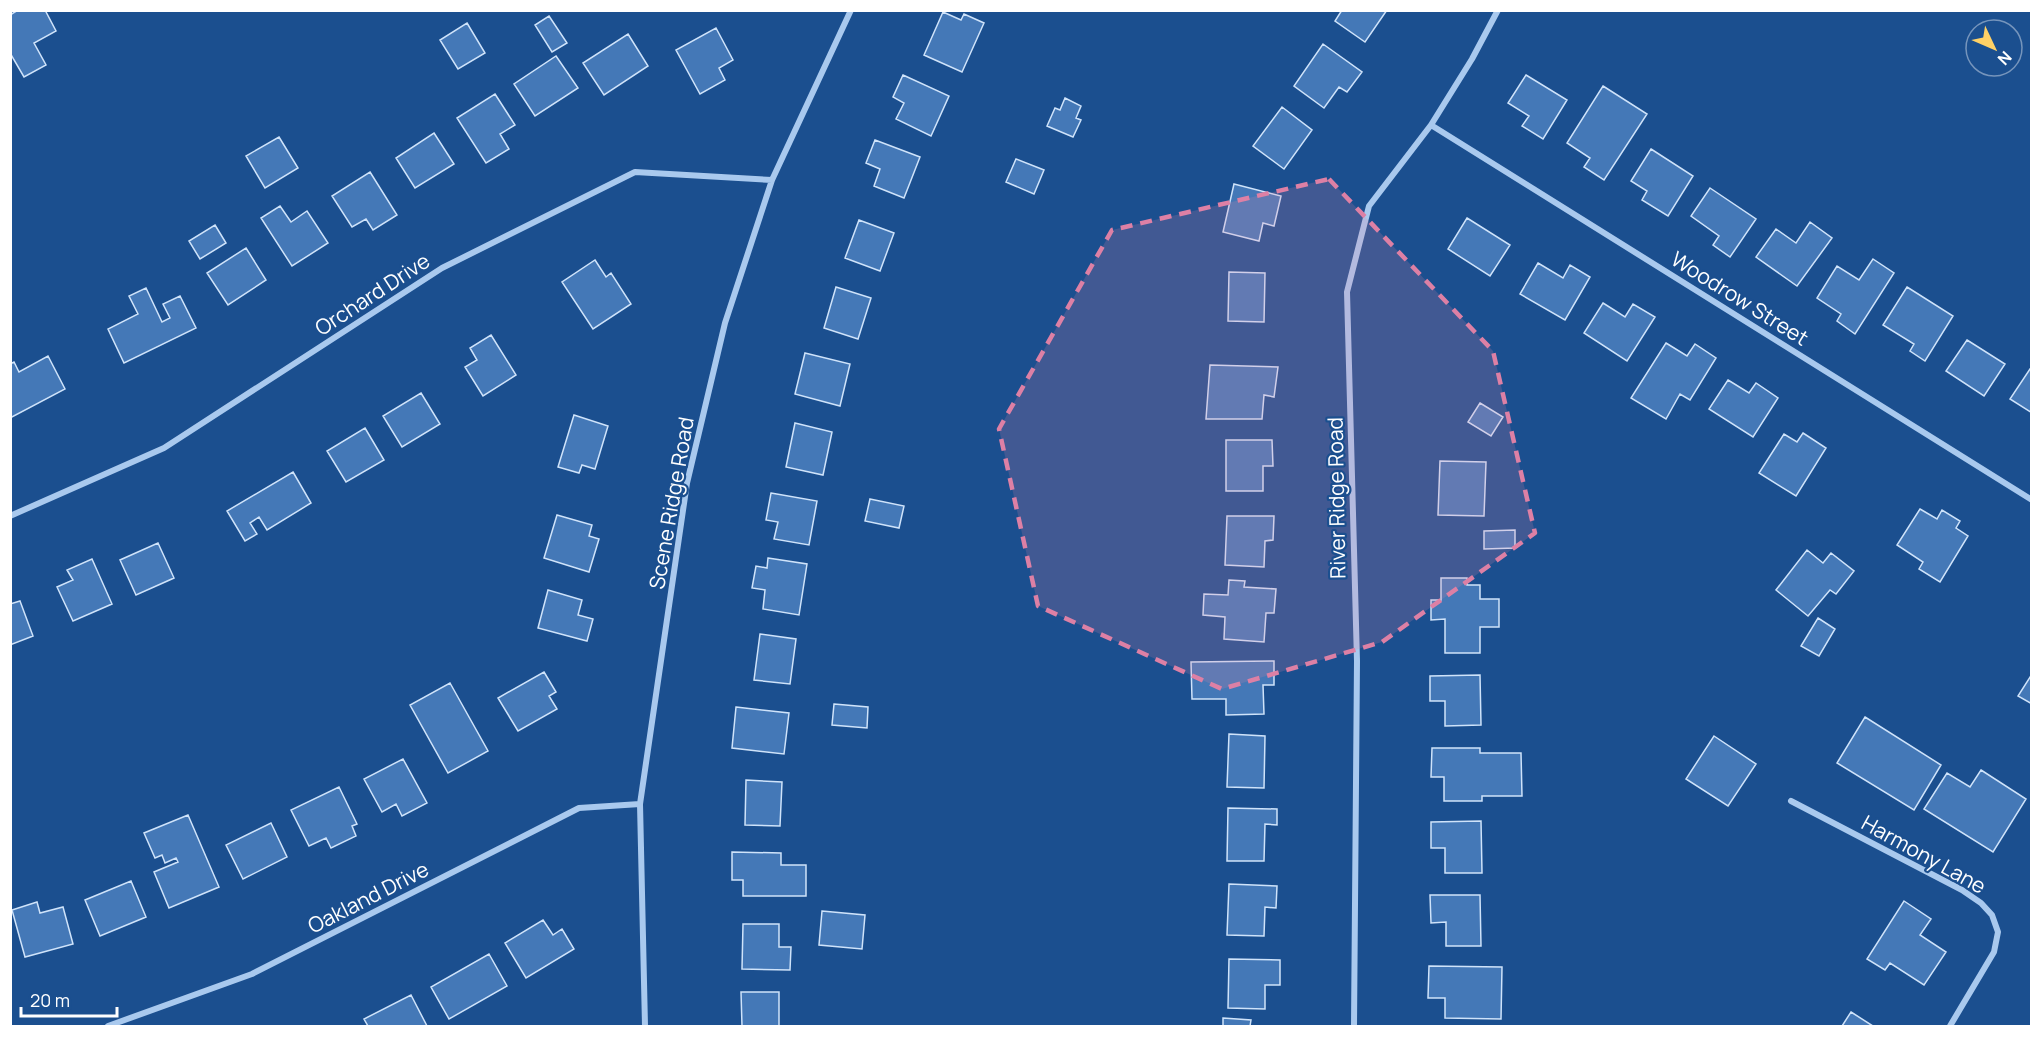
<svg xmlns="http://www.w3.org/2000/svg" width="2042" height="1037" font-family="Manrope,sans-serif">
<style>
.building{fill:#4478b7;stroke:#cfe3fa;stroke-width:1.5}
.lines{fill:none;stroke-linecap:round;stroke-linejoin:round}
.street{stroke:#a9c9ee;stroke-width:6}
.marked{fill:#dd80a5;fill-opacity:0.2;stroke:#dd80a5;stroke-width:4.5;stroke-dasharray:12 8;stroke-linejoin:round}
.labels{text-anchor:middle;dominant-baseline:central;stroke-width:4.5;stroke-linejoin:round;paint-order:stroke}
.street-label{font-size:21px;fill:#fff;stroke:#1b4f8f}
</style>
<rect width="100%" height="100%" fill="#1b4f8f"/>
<!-- building -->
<path class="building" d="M 18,10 L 45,10 L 56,31 L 34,43 L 46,65 L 24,77 L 10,53 L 10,15 Z
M 1342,10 L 1387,10 L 1365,42 L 1335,21 Z
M 943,12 L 961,20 L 964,14 L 984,23 L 962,72 L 924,55 Z
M 549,16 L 567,43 L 552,52 L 535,25 Z
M 467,23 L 485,53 L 458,69 L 440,40 Z
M 716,28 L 733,60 L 719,68 L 725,80 L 700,94 L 676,50 Z
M 628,34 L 648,66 L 604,95 L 583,63 Z
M 1323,44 L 1362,72 L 1347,92 L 1339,87 L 1324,108 L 1294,86 Z
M 556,56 L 578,88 L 535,116 L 514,84 Z
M 903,75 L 949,96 L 931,136 L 896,119 L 904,103 L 893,97 Z
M 1526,75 L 1567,100 L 1543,139 L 1522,126 L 1529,116 L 1508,103 Z
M 1603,86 L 1647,114 L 1604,180 L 1584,167 L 1590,158 L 1567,143 Z
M 495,94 L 515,125 L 500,134 L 509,149 L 486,163 L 457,118 Z
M 1065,98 L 1081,106 L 1076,118 L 1081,120 L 1073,137 L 1047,126 L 1055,108 L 1060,110 Z
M 1282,107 L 1312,130 L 1284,169 L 1253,146 Z
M 434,133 L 454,164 L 415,188 L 396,158 Z
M 279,137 L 298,168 L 265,188 L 246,156 Z
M 875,140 L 920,157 L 904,198 L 874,186 L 880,169 L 866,163 Z
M 1651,149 L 1693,176 L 1668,216 L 1642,200 L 1647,191 L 1631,181 Z
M 1016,159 L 1044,170 L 1034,194 L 1006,182 Z
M 370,172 L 397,215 L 373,230 L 366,219 L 352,227 L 332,196 Z
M 1234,184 L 1281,196 L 1274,226 L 1263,223 L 1259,241 L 1223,232 Z
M 1710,188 L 1756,219 L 1730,257 L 1713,245 L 1719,236 L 1691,216 Z
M 280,206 L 291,222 L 307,211 L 328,243 L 292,266 L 261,218 Z
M 1467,218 L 1510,245 L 1490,276 L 1448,249 Z
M 859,220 L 894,233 L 880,271 L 845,258 Z
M 1810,222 L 1832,238 L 1797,286 L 1756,257 L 1776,229 L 1796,243 Z
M 215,225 L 226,243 L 200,259 L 189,241 Z
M 246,248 L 266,280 L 228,305 L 207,273 Z
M 1873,259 L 1894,273 L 1855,334 L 1837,321 L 1841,314 L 1817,298 L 1837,266 L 1859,280 Z
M 595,260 L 606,277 L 611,273 L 631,304 L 593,329 L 562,282 Z
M 1538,263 L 1563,278 L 1570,265 L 1590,277 L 1565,320 L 1520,294 Z
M 1229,272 L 1265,273 L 1264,322 L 1228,321 Z
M 836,287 L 871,298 L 858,339 L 824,328 Z
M 1907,287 L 1953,316 L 1925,361 L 1910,351 L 1914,344 L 1883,325 Z
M 146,288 L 162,322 L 170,318 L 163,304 L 180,296 L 196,328 L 124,363 L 108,329 L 138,314 L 129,296 Z
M 1603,303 L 1625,317 L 1633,304 L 1655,317 L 1627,361 L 1584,333 Z
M 491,335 L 516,375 L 483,396 L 465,367 L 477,360 L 470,348 Z
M 1967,340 L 2005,364 L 1984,396 L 1946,371 Z
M 1666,343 L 1687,356 L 1695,344 L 1716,358 L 1690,400 L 1680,394 L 1666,419 L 1631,398 Z
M 805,353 L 850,364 L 840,406 L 795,394 Z
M 48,356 L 65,389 L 10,418 L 10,364 L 14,362 L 19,372 Z
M 1210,365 L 1278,367 L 1274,397 L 1264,395 L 1262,419 L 1206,419 Z
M 2030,369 L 2032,370 L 2032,413 L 2010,399 Z
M 1728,380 L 1749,393 L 1756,383 L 1778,398 L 1753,437 L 1709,409 Z
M 421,393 L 440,424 L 402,447 L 383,416 Z
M 1480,403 L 1503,417 L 1491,436 L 1468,422 Z
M 574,415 L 608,426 L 595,469 L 582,465 L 579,473 L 558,467 Z
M 795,423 L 832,432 L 823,475 L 786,467 Z
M 365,428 L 384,460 L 346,482 L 327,451 Z
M 1803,433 L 1826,448 L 1796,496 L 1759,473 L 1784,434 L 1797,442 Z
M 1226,440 L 1272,440 L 1273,466 L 1263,466 L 1263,491 L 1226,491 Z
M 1440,461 L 1486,462 L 1484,516 L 1438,515 Z
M 293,472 L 311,503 L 267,530 L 259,517 L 250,523 L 257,534 L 245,541 L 227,511 Z
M 771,493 L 817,501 L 809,545 L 774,539 L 778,522 L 766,520 Z
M 870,499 L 904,506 L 899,528 L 865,521 Z
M 1920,509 L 1937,519 L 1942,510 L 1960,521 L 1956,528 L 1968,536 L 1940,582 L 1919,569 L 1923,562 L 1897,545 Z
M 557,515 L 592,525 L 589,536 L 599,539 L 589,572 L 544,558 Z
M 1227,516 L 1274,516 L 1273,540 L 1265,541 L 1264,567 L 1225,565 Z
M 1515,530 L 1515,548 L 1484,549 L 1484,531 Z
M 158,543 L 174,578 L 136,595 L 120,560 Z
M 1807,550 L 1823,563 L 1831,553 L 1854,571 L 1836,594 L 1830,590 L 1808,616 L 1776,590 Z
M 768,558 L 807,564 L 799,615 L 763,609 L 765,590 L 752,588 L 756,566 L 767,568 Z
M 92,559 L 112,604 L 73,621 L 57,587 L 73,580 L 67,570 Z
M 1441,578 L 1467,578 L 1467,585 L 1480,585 L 1480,599 L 1499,599 L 1499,627 L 1480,627 L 1480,653 L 1445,653 L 1445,619 L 1431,620 L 1431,600 L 1441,600 Z
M 1229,580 L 1245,581 L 1244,587 L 1276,589 L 1274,613 L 1266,613 L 1264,642 L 1224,639 L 1225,617 L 1203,615 L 1204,594 L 1228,595 Z
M 548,590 L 582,600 L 578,615 L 593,619 L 587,641 L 538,628 Z
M 20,601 L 33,636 L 10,645 L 10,604 Z
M 1818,618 L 1835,629 L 1819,656 L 1801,646 Z
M 760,634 L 796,639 L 790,684 L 754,680 Z
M 1274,661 L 1274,685 L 1263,685 L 1264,714 L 1226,715 L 1226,699 L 1192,699 L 1191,662 Z
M 544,672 L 556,692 L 549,696 L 557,709 L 518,731 L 498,698 Z
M 2032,674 L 2032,704 L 2018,696 Z
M 1480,675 L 1481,725 L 1445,726 L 1445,701 L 1430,701 L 1430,676 Z
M 450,683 L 488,751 L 448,773 L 410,705 Z
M 834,704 L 868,707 L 867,728 L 832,725 Z
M 736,707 L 789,713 L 784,754 L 732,748 Z
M 1865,717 L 1941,765 L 1914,810 L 1837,763 Z
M 1229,734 L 1265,736 L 1264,788 L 1227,787 Z
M 1714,736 L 1756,764 L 1728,806 L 1686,779 Z
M 1432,748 L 1480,748 L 1480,753 L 1521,753 L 1522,796 L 1482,796 L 1482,801 L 1444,801 L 1444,777 L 1431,777 Z
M 403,759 L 427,803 L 402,816 L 396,804 L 382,812 L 364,779 Z
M 1981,770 L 2026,799 L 1993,852 L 1924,809 L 1947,773 L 1970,787 Z
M 746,780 L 782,782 L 780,826 L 745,825 Z
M 339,787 L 357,824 L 352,826 L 356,836 L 331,848 L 326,838 L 309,846 L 291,810 Z
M 1228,808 L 1277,809 L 1277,825 L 1265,824 L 1264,861 L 1227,861 Z
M 188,815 L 219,887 L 169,908 L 154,872 L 178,862 L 176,858 L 165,863 L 162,855 L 155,858 L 144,833 Z
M 1481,821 L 1482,873 L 1445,873 L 1445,848 L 1431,848 L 1431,822 Z
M 271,823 L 287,857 L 243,879 L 226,845 Z
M 732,852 L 781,853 L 781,865 L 806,865 L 806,896 L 743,896 L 743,880 L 732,880 Z
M 131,881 L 146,917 L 100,936 L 85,900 Z
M 1229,884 L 1277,886 L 1276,908 L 1265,907 L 1264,936 L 1227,935 Z
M 1430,895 L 1480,895 L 1481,946 L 1446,946 L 1446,922 L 1431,923 Z
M 1904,901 L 1931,919 L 1920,935 L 1946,952 L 1924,985 L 1890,963 L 1885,970 L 1867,959 Z
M 37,902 L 40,913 L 63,907 L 73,944 L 25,957 L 12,910 Z
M 822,911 L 865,915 L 862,949 L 819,945 Z
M 543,920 L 553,935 L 562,929 L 574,949 L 526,978 L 505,943 Z
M 743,924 L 779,924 L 779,947 L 791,947 L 790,970 L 742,969 Z
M 489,954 L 507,986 L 449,1019 L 431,987 Z
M 1229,959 L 1280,960 L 1280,985 L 1265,985 L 1265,1009 L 1228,1008 Z
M 1429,966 L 1502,967 L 1501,1019 L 1445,1018 L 1445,998 L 1428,998 Z
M 741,992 L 779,992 L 779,1026 L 742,1026 Z
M 411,995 L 427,1026 L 368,1026 L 364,1019 Z
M 1851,1012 L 1873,1026 L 1842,1026 Z
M 1223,1018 L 1251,1020 L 1250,1026 L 1223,1026 Z"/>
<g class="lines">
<!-- street -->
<path class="street" d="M 1431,125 L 2032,500
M 10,516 L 164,448 L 442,268 L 635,172 L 772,180
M 1791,801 L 1962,890 L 1981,903 L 1992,915 L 1998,932 L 1994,952 L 1950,1026
M 108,1026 L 252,974 L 579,808 L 640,804
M 645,1026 L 640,804 L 687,483 L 725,323 L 772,180 L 851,10
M 1354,1026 L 1357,661 L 1347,292 L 1369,206 L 1431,125 L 1472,59 L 1498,10"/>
</g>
<!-- marked area -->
<path class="marked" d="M 1329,179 L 1493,351 L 1535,533 L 1382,642 L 1222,689 L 1038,606 L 999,429 L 1112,230 Z"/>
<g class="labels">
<!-- street labels -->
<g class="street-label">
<text transform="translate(372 294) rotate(-33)">Orchard Drive</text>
<text transform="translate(1740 298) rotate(32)">Woodrow Street</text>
<text transform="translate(1336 498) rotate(-91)">River Ridge Road</text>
<text transform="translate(671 503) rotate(-80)">Scene Ridge Road</text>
<text transform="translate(1924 854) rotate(29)">Harmony Lane</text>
<text transform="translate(368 897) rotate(-27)">Oakland Drive</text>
</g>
</g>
<!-- border -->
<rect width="2042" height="1037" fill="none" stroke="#ffffff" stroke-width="24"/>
<!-- north arrow -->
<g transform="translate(1994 48) rotate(134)"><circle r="28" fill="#1b4f8f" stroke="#7695bc" stroke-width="1.5"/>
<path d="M0-4.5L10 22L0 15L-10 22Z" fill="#ffd166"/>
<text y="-9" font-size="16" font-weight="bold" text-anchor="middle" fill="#ffffff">N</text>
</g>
<!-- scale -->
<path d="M21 1007v9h96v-9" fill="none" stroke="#ffffff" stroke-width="3"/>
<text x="30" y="1007" font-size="18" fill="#ffffff" stroke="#1b4f8f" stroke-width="4.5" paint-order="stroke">20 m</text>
</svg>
